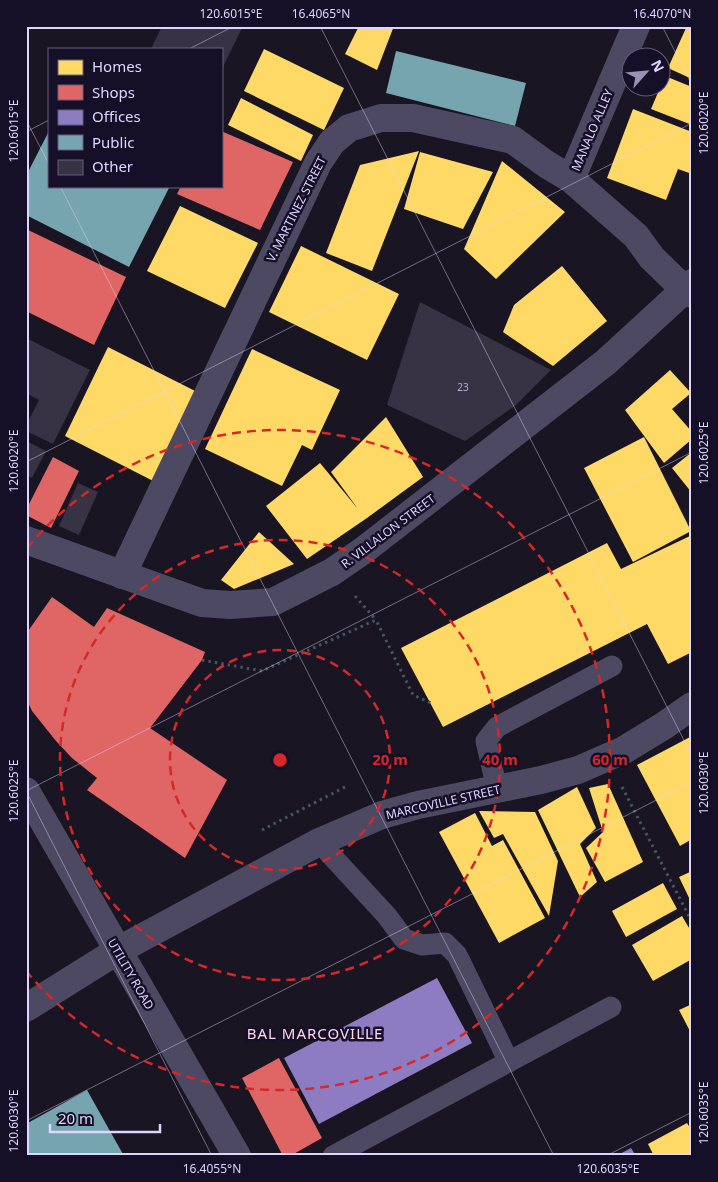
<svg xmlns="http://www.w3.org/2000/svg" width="718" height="1182" font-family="'Noto Sans',sans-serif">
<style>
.homes{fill:#ffd966}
.shops{fill:#e06666}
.offices{fill:#8e7cc3}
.public{fill:#76a5af}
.building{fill:#383344}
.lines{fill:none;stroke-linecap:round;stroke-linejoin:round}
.path{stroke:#485463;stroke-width:3;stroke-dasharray:2.5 4;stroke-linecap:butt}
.lane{stroke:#4d4963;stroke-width:21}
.street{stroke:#4d4963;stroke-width:28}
.ticks{fill:none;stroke:#dfd6ff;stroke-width:1;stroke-opacity:0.45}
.ring{fill:none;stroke:#d62828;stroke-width:2.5;stroke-dasharray:9 6}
.labels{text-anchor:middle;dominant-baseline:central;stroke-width:5;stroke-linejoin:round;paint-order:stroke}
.number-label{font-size:10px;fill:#b5add0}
.street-label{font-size:12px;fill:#dfd6ff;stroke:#160f28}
.quarter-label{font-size:15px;letter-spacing:1px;fill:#ffd8ed;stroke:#160f28}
.centre{fill:#d62828;stroke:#160f28;stroke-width:2.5}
.ring-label{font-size:15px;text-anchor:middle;font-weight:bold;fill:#d62828;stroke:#160f28;stroke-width:5;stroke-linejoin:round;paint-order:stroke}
.neatline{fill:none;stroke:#dfd6ff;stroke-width:2}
.ticks-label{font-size:12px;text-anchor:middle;fill:#dfd6ff}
</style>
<rect width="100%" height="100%" fill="#191522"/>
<!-- homes -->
<path class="homes" d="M 359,26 L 394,26 L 377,70 L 345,54 Z
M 686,28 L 692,30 L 692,79 L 668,68 Z
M 264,49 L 344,88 L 324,130 L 244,91 Z
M 665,76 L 692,87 L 692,125 L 651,109 Z
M 241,98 L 313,135 L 301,161 L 228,125 Z
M 633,109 L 692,132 L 692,174 L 678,169 L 666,200 L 607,178 Z
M 419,151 L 372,271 L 326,253 L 360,165 Z
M 420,152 L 493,172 L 463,229 L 404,209 Z
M 502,161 L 565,212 L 496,279 L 464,249 Z
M 180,206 L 258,243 L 225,308 L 147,271 Z
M 301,246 L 399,294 L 367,360 L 269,312 Z
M 562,266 L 607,321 L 553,366 L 503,332 L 514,305 Z
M 108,347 L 205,396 L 161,485 L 65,436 Z
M 252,349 L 340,390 L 312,450 L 302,445 L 282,486 L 205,449 Z
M 670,370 L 691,393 L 672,409 L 692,432 L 692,439 L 664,463 L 625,410 Z
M 386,417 L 423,477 L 367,518 L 307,559 L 266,506 L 320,463 L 358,509 L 331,472 Z
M 644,437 L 691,531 L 633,562 L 584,468 Z
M 692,452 L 692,493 L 672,468 Z
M 259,532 L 294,564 L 234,589 L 221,580 Z
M 692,535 L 692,652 L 668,664 L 647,624 L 443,727 L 401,648 L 607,543 L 621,569 Z
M 692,736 L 692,839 L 680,846 L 637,765 Z
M 608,784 L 643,862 L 605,882 L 586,848 L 603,832 L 589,788 Z
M 577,787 L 596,828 L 580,844 L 597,882 L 580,897 L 538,810 Z
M 479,811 L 535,812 L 558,861 L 549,916 L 503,834 L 494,838 Z
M 475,813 L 492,846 L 503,840 L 545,918 L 499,943 L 439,832 Z
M 692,871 L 692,904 L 679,877 Z
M 663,883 L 677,909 L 626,937 L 612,911 Z
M 682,916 L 692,933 L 692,959 L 653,981 L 632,945 Z
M 692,1004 L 692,1035 L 679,1010 Z
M 687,1123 L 692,1131 L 692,1156 L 654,1156 L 648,1144 Z"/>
<!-- shops -->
<path class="shops" d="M 221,131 L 293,162 L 260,230 L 177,194 L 181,186 L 221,186 Z
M 26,229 L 126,277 L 94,345 L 26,311 Z
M 53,457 L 79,471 L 51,528 L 26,515 L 26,510 Z
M 52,597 L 94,627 L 107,608 L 205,652 L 202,660 L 150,728 L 227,780 L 185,858 L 87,790 L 97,778 L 72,758 L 56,741 L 32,711 L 26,698 L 26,634 Z
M 279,1058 L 322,1138 L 290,1156 L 283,1156 L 242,1078 Z"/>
<!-- offices -->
<path class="offices" d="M 437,978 L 472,1043 L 319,1124 L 284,1058 Z
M 631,1148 L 636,1156 L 616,1156 Z"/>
<!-- public -->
<path class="public" d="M 396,51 L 526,83 L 515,126 L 386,93 Z
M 49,131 L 49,186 L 166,186 L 169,188 L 129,267 L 26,215 L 26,176 Z
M 87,1090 L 124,1156 L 26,1156 L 26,1124 Z"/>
<!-- building -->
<path class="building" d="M 162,26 L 243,26 L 221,71 L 221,49 L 151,49 Z
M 420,302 L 551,370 L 516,405 L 465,441 L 387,405 Z
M 26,338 L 90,370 L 53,444 L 26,431 L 26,426 L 39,400 L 26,393 Z
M 26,441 L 46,451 L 32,478 L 26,475 Z
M 78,483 L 98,492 L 79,535 L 59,526 Z"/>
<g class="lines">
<!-- path -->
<path class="path" d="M 355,596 L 376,620
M 202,660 L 262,671 L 376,620 L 413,695 L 431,703
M 622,787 L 692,922
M 262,830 L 345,787"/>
<!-- lane -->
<path class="lane" d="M 497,789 L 486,741 L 497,727 L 612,666
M 319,842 L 387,916 L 404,939 L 422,945 L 445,943 L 457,955 L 509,1062
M 333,1156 L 611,1007"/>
<!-- street -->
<path class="street" d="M 571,179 L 636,26
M 26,540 L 202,603 L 230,605 L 273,602 L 332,572 L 364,550 L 606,362 L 692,283
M 122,575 L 318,163 L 332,142 L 349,128 L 381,118 L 413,118 L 513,140 L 546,164 L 571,179 L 636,236 L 652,258 L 684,289 L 692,294
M 26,791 L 237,1156
M 26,1008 L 117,951 L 319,842 L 382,815 L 418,805 L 541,780 L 578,770 L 624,750 L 665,725 L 692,706"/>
</g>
<!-- ticks -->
<path class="ticks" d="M 320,26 L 692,756M 662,26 L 692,85M 189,49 L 234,26M 26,120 L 49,164M 26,132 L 49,120M 60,186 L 554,1156M 26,462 L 692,123M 26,791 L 692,452M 26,791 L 212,1156M 26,1121 L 692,782M 606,1156 L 692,1112"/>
<!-- distance rings -->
<g class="ring">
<circle cx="280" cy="760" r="110"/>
<circle cx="280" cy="760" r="220"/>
<path d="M27 548A330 330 0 1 1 27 972"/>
</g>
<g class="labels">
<!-- number labels -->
<g class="number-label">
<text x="463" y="387">23</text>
</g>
<!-- street labels -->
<g class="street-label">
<text transform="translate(592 130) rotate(-67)">MANALO ALLEY</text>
<text transform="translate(296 209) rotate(-63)">V. MARTINEZ STREET</text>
<text transform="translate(388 531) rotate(-37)">R. VILLALON STREET</text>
<text transform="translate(443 802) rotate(-13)">MARCOVILLE STREET</text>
<text transform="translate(131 974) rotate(60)">UTILITY ROAD</text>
</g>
<!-- quarter labels -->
<g class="quarter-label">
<text x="315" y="1033">BAL MARCOVILLE</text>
</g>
</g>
<circle cx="280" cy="760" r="8" class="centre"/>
<g class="ring-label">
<text x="390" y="765">20 m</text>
<text x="500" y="765">40 m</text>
<text x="610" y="765">60 m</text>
</g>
<!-- border -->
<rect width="718" height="1182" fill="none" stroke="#160f28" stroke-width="55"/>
<!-- legend -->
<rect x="48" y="48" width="175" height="140" fill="#160f28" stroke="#665f7e"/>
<rect x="58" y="60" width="25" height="15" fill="#ffd966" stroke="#665f7e"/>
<text x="92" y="72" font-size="15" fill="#dfd6ff">Homes</text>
<rect x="58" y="85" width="25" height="15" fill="#e06666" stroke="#665f7e"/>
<text x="92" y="98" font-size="15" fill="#dfd6ff">Shops</text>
<rect x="58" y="110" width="25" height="15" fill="#8e7cc3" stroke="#665f7e"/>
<text x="92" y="122" font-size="15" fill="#dfd6ff">Offices</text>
<rect x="58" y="135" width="25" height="15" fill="#76a5af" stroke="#665f7e"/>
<text x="92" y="148" font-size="15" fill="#dfd6ff">Public</text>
<rect x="58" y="160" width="25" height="15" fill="#383344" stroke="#665f7e"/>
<text x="92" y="172" font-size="15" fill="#dfd6ff">Other</text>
<!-- north arrow -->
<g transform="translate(646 72) rotate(63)"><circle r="24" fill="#160f28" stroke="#665f7e"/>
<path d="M0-4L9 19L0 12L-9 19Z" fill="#9a92b2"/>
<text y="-8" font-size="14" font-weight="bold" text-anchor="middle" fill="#dfd6ff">N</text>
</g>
<!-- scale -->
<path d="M50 1124v8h110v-8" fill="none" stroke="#dfd6ff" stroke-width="2.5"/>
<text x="58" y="1124" font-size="15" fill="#dfd6ff" stroke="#160f28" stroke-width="4" paint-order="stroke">20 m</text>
<rect x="28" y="28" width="662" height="1126" class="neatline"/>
<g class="ticks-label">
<text x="231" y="18">120.6015°E</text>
<text x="321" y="18">16.4065°N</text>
<text x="662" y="18">16.4070°N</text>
<text transform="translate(704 123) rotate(-90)" y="4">120.6020°E</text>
<text transform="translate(14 131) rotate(-90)" y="4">120.6015°E</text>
<text transform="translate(704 453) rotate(-90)" y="4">120.6025°E</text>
<text transform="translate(14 461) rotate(-90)" y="4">120.6020°E</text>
<text transform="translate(704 783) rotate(-90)" y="4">120.6030°E</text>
<text transform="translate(14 791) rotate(-90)" y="4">120.6025°E</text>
<text transform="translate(704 1113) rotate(-90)" y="4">120.6035°E</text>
<text transform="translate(14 1121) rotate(-90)" y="4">120.6030°E</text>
<text x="212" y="1173">16.4055°N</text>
<text x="608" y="1173">120.6035°E</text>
</g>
</svg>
